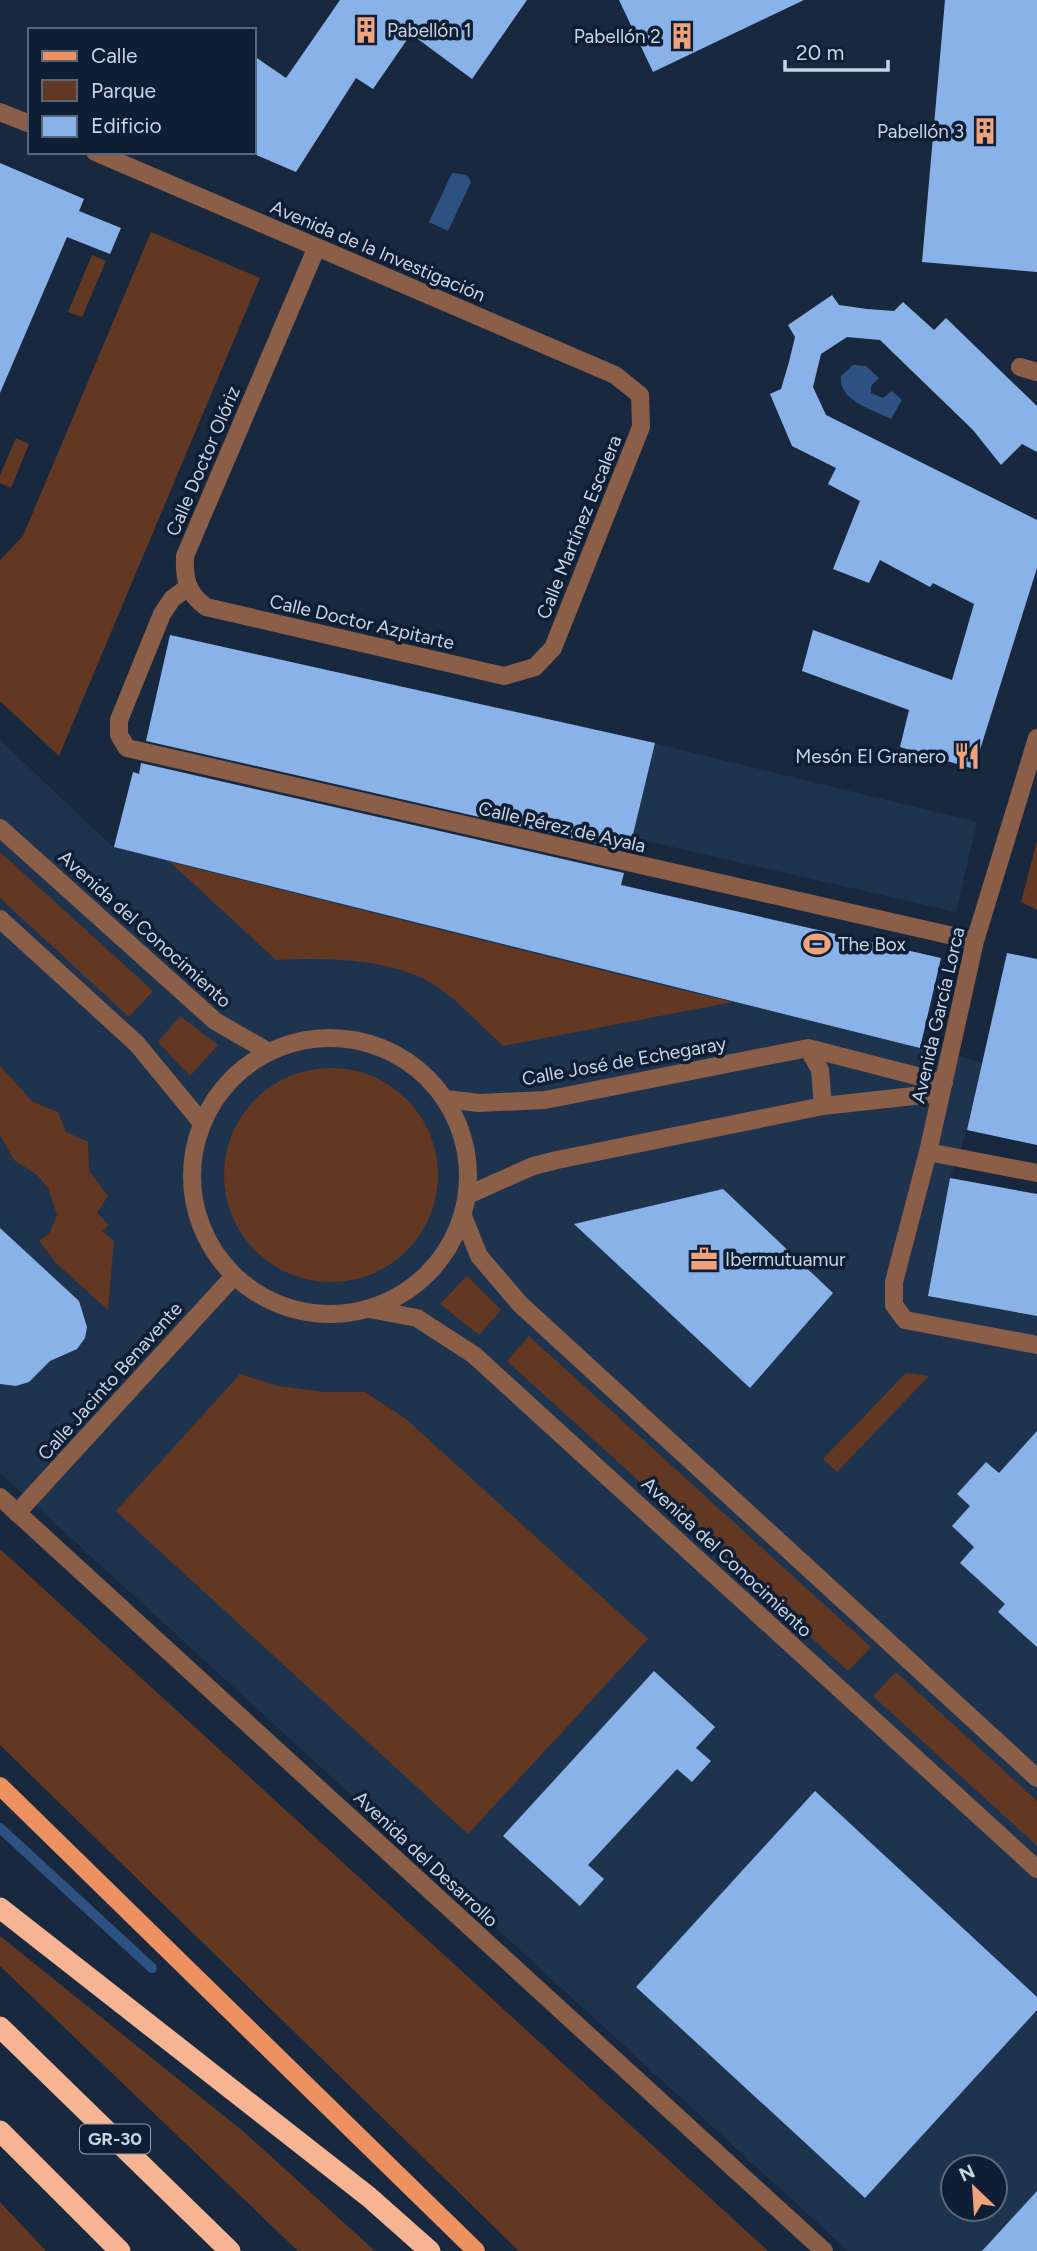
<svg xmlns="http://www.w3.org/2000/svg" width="1037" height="2251" font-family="Figtree,sans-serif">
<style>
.built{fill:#1e334e;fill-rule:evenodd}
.green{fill:#633822}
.water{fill:#2d5282}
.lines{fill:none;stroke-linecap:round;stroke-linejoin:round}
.stream{stroke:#2d5282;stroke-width:10}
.building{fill:#89b2e9}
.minor{stroke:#8a5e47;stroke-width:18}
.major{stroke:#ed9161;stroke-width:18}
.highway{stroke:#f7b493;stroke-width:21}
.labels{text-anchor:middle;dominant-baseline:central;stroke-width:7;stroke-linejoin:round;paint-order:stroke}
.shield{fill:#0e1f35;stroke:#919eaf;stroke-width:2}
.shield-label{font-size:18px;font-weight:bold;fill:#c9d4e3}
.poi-label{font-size:19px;fill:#c9d4e3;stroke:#0e1f35;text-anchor:start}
.street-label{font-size:19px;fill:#c9d4e3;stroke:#0e1f35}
</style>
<rect width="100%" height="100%" fill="#18293f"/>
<!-- built -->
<path class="built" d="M 170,635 L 574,724 L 977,822 L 956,912 L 149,727 Z
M 0,740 L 113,847 L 133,772 L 941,958 L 920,1048 L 982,1062 L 967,1130 L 950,1178 L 928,1296 L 1037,1316 L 1037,2251 L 848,2251 L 0,1473 ZM 953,2167 L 995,2167 L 995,2209 L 953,2209 Z"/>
<!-- green -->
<path class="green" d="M 151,232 L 260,278 L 59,756 L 0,701 L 0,560 L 23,536 Z
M 92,255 L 106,261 L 82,317 L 68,312 Z
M 16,438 L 29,444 L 11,488 L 0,483 L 0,475 Z
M 1037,841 L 1037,910 L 1021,902 Z
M 0,852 L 153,991 L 129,1017 L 0,898 Z
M 170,862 L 677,989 L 733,1002 L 503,1046 C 477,1023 449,988 415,975 C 371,958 323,958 276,960 Z
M 180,1016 L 218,1045 L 190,1076 L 158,1042 Z
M 0,1066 L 33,1102 L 58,1112 L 66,1132 L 88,1142 L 89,1171 L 108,1196 L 97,1213 L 109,1225 L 102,1231 L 114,1241 L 108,1310 L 56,1263 L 39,1241 L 49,1234 L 57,1215 L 48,1188 L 37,1175 L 14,1160 L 0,1135 Z
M224 1175a107 107 0 1 1 214 0a107 107 0 1 1-214 0Z
M 467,1276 L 501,1310 L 479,1335 L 440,1304 Z
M 529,1336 L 871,1647 L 848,1671 L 507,1361 Z
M 906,1373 L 929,1376 L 837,1472 L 823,1459 Z
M 240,1374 L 278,1386 L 325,1392 L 365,1392 L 406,1419 L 648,1639 L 468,1834 L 116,1511 Z
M 0,1549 L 768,2251 L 519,2251 L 0,1745 Z
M 896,1672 L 1037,1801 L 1037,1846 L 873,1696 Z
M 0,1936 L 244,2132 L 375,2251 L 298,2251 L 0,1966 Z
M 0,2202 L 46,2251 L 0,2251 Z"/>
<!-- water -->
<path class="water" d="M 452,173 L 467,175 L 471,182 L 448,231 L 429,222 Z
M 853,365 L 866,366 L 879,378 L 871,386 L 871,393 L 883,398 L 892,391 L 902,400 L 891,419 C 872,409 838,401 841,376 Z"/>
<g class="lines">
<!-- stream -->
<path class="stream" d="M 0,1828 L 152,1968"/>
</g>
<!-- building -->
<path class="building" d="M 340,0 L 527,0 L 472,79 L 411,34 L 373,89 L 356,78 L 296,172 L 254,154 L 254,56 L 286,78 Z
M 619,0 L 804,0 L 653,72 Z
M 945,0 L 1037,0 L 1037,272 L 922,262 Z
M 0,163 L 84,199 L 79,211 L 121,228 L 110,254 L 67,237 L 0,393 Z
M 832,295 L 839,305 L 867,309 L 894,311 L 903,302 L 934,330 L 946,318 L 1037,406 L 1037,452 L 1022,444 L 1001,465 L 973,430 L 880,340 L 847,337 L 821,354 L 813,387 L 826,415 L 1037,520 L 1037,568 L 974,769 L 900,747 L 909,710 L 802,671 L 813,630 L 952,680 L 974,604 L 933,583 L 930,587 L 880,560 L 869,583 L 833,569 L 860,501 L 828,484 L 836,468 L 792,446 L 770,394 L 781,389 L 789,362 L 795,337 L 788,325 Z
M 170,635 L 655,743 L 629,851 L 146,741 Z
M 141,763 L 624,873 L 621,885 L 941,958 L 920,1048 L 114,847 L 133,772 L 139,774 Z
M 1007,953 L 1037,959 L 1037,1145 L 967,1130 Z
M 950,1178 L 1037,1194 L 1037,1316 L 928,1296 Z
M 723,1189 L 833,1293 L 750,1388 L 574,1224 Z
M 0,1228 L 79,1301 L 87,1327 L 85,1338 L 77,1349 L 50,1361 L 29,1382 L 16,1386 L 0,1384 Z
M 1037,1431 L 1037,1647 L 998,1612 L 1005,1604 L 960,1563 L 974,1547 L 952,1526 L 970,1506 L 957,1494 L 986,1462 L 999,1473 Z
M 654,1671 L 715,1727 L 696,1748 L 711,1761 L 692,1782 L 677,1769 L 588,1865 L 604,1879 L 580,1906 L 503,1836 Z
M 815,1791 L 1037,1997 L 1037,2010 L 865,2198 L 636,1987 Z
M 1037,2191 L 1037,2251 L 982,2251 Z"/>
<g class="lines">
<!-- minor -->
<path class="minor" d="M 0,112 L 30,124
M 95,152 L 615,375 L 640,395 L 641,427 L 553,648 L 535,667 L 504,676 L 206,607 C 187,593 184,579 185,556 L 316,249
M 1020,367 L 1037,372
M 188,587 L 172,599 L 162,614 L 119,720 L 119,735 L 127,748 L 975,941
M 1037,738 L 975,941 L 928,1152 L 894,1282 L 894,1305 L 905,1320 L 1037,1345
M 0,828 L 215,1021 L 269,1052
M 0,919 L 137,1044 L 202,1123
M192 1176a138 138 0 1 1 276 0a138 138 0 1 1-276 0Z
M 808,1048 L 820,1070 L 823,1106
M 446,1099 L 479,1103 L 545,1100 L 808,1048 L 944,1083
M 928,1152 L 1037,1173
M 468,1195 L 533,1166 L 557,1160 L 823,1106 L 941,1093
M 463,1216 L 479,1256 L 520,1304 L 1037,1778
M 369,1309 L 417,1318 L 474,1355 L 1037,1869
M 0,1497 L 824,2251
M 17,1513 L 234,1276"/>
<!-- major -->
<path class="major" d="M 0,1786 L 476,2251"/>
<!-- highway -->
<path class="highway" d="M 0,1908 L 369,2197 L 430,2251
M 0,2027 L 230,2251
M 0,2131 L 120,2251"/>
</g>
<!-- icons -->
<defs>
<symbol id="building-bare" viewBox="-9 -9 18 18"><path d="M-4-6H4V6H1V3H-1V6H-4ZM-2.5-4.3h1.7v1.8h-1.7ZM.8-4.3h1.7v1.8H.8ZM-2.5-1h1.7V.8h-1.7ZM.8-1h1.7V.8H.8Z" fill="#f0a27a" stroke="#0e1f35" stroke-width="2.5" paint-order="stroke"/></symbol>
<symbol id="restaurant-bare" viewBox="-9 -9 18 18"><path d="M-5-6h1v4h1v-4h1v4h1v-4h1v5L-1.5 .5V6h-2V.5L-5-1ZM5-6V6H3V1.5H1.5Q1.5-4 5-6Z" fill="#f0a27a" stroke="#0e1f35" stroke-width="2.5" paint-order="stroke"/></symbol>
<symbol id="stadium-bare" viewBox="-9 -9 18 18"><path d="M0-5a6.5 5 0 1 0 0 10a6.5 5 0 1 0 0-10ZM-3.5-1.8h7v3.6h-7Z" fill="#f0a27a" stroke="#0e1f35" stroke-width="2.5" paint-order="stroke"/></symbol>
<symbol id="office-bare" viewBox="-9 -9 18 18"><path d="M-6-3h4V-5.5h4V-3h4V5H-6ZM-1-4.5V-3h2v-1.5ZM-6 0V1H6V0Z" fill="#f0a27a" stroke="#0e1f35" stroke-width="2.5" paint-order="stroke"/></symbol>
</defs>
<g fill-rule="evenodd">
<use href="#building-bare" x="347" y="11" width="38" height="38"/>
<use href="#building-bare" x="663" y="17" width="38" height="38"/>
<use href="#building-bare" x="966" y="112" width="38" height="38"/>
<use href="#restaurant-bare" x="948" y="737" width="38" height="38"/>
<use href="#stadium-bare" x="798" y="925" width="38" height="38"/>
<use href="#office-bare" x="685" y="1240" width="38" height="38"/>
</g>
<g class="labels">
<!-- shield labels -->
<rect class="shield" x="80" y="2124.5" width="70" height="29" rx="5"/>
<g class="shield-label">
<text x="115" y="2139">GR-30</text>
</g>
<!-- poi labels -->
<g class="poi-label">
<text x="387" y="30">Pabellón 1</text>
<text x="661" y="36" text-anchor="end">Pabellón 2</text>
<text x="964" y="131" text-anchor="end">Pabellón 3</text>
<text x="946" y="756" text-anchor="end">Mesón El Granero</text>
<text x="838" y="944">The Box</text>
<text x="725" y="1259">Ibermutuamur</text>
</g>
<!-- street labels -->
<g class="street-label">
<text transform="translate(378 251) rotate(23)">Avenida de la Investigación</text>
<text transform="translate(203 461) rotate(-67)">Calle Doctor Olóriz</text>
<text transform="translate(579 527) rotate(-68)">Calle Martínez Escalera</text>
<text transform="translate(362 622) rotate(13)">Calle Doctor Azpitarte</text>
<text transform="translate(562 827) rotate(13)">Calle Pérez de Ayala</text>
<text transform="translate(145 929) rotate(42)">Avenida del Conocimiento</text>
<text transform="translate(938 1015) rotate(-77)">Avenida García Lorca</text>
<text transform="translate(624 1061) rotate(-10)">Calle José de Echegaray</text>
<text transform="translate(110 1381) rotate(-48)">Calle Jacinto Benavente</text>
<text transform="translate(727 1557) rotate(43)">Avenida del Conocimiento</text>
<text transform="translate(426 1859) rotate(43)">Avenida del Desarrollo</text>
</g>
</g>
<!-- legend -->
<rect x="28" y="28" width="228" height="126" fill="#0e1f35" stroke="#59677b" stroke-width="2"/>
<rect x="42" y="51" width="35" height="10" fill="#ed9161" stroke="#59677b" stroke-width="2"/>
<text x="91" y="63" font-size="21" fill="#c9d4e3">Calle</text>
<rect x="42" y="80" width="35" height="21" fill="#633822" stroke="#59677b" stroke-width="2"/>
<text x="91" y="98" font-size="21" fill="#c9d4e3">Parque</text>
<rect x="42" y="116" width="35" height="21" fill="#89b2e9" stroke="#59677b" stroke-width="2"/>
<text x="91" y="133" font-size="21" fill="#c9d4e3">Edificio</text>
<!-- north arrow -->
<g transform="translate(974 2188) rotate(335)"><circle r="33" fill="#0e1f35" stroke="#59677b" stroke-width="2"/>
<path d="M0-5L12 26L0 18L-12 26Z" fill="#f0a27a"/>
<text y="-10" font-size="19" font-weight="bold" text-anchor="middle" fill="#c9d4e3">N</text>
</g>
<!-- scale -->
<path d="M785 60v10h103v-10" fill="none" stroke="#c9d4e3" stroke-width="3.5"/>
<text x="796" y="60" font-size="21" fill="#c9d4e3" stroke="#0e1f35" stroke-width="5" paint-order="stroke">20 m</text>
</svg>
